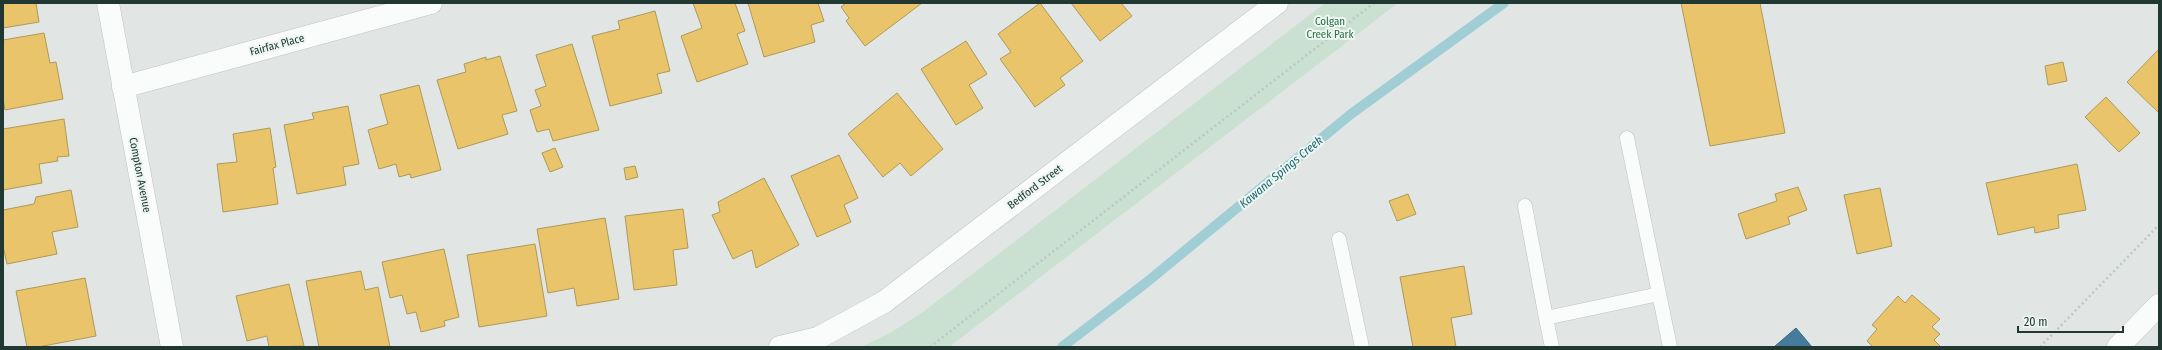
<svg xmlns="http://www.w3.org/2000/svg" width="2162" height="350" font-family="'Fira Sans Condensed',sans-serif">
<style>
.green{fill:#cae0d0}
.homes{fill:#e9c46a;stroke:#ad9a59}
.public{fill:#457b9d;stroke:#3a677d}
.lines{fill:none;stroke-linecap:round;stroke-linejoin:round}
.stream{stroke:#a1ced5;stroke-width:10}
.lane-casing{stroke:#bec3c1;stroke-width:15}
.street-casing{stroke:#bec3c1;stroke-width:23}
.secondary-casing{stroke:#bdc4c1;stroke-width:23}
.path{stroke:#bfc7c5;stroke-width:2.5;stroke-dasharray:2 3;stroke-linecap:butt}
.lane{stroke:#fafbfb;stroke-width:14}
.street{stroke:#fafbfb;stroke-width:22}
.secondary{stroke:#fafbfb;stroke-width:22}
.labels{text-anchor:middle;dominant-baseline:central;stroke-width:4;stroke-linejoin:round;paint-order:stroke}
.park-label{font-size:11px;fill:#2b6e44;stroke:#eef6f2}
.street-label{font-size:11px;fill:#203831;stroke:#eef6f2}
.water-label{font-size:12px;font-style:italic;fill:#1c6672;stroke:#eef6f2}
</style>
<rect width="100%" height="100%" fill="#e1e6e4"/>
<!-- green -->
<path class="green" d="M 1325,3 L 1398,3 L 949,347 L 861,347 L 890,333 L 923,312 Z"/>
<!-- homes -->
<path class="homes" d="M 3,3 L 36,3 L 39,22 L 3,28 Z
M 693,3 L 735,3 L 745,31 L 737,34 L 748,64 L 697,82 L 681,36 L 702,28 Z
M 748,3 L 818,3 L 824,21 L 811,25 L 815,42 L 764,57 Z
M 846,3 L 922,3 L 865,46 L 846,21 L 849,18 L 841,7 Z
M 1040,3 L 1083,61 L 1060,78 L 1065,85 L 1035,107 L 1000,59 L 1011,52 L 998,34 Z
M 1071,3 L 1121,3 L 1132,16 L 1100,41 Z
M 1681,3 L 1760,3 L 1785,133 L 1710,146 Z
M 655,11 L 670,71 L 657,74 L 662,93 L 610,106 L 592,36 L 620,29 L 618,21 Z
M 44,33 L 50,63 L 56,62 L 63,99 L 5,110 L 3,99 L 3,40 Z
M 966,41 L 987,74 L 969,85 L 983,108 L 956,125 L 921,69 Z
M 572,44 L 599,130 L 553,141 L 549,129 L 537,132 L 530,110 L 541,106 L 535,90 L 546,86 L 536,55 Z
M 2159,49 L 2159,113 L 2127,82 Z
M 500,56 L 517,111 L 502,115 L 508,134 L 458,149 L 437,80 L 466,72 L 464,64 L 486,57 L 486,60 Z
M 2063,62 L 2067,81 L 2048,85 L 2045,66 Z
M 419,85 L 441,170 L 411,178 L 410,174 L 399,177 L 396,164 L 379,169 L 368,130 L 388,124 L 380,95 Z
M 897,93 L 943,149 L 911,176 L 900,163 L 883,177 L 848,134 Z
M 2106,97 L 2140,133 L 2119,152 L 2085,117 Z
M 348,106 L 359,164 L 343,167 L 346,185 L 297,194 L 284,125 L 314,119 L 312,113 Z
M 64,119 L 69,156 L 57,157 L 58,161 L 39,164 L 42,183 L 3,190 L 3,129 Z
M 270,128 L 276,167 L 273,168 L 278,204 L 223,212 L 217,164 L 237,162 L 233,134 Z
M 555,148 L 563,167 L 550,172 L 542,153 Z
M 839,155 L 858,198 L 844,205 L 851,222 L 817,237 L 791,176 Z
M 2077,164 L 2086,210 L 2058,215 L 2059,228 L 2035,233 L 2034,227 L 1998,235 L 1986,183 Z
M 635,166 L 638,177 L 626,180 L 624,168 Z
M 764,178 L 799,245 L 756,268 L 752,250 L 733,259 L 712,215 L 720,212 L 718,202 Z
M 1798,187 L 1807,210 L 1788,217 L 1790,224 L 1746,239 L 1738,214 L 1777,201 L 1775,194 Z
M 1880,188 L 1892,246 L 1857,254 L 1844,195 Z
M 71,190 L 78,227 L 52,232 L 57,254 L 7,264 L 3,246 L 3,210 L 34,204 L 36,197 Z
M 1408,194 L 1416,214 L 1397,221 L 1389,201 Z
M 683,209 L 688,248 L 673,250 L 677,285 L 634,290 L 625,216 Z
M 605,218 L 619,299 L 577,306 L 574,288 L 548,293 L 537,229 Z
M 535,244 L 547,316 L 479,327 L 467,255 Z
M 444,249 L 459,317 L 444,321 L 445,326 L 421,332 L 416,312 L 407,314 L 402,295 L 390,298 L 382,262 Z
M 1464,266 L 1472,314 L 1451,318 L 1456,347 L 1413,347 L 1400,277 Z
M 361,271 L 365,290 L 378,287 L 390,347 L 319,347 L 306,281 Z
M 85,278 L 96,336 L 38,347 L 27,347 L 16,291 Z
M 289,284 L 304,346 L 269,347 L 267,336 L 247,341 L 236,296 Z
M 1912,295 L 1940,319 L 1932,327 L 1940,334 L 1934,340 L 1941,347 L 1873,347 L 1867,341 L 1877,329 L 1872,325 L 1898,296 L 1905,303 Z"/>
<!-- public -->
<path class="public" d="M 1796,328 L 1812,347 L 1774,347 Z"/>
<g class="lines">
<!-- stream -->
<path class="stream" d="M 1062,347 L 1147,282 L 1351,114 L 1504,3"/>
<defs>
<path id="lane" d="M 1627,138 L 1670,347
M 1525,206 L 1546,318 L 1659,294
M 1339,239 L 1362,347
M 1546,318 L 1552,347"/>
<path id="street" d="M 108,3 L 172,347
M 123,87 L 431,3
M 780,347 L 818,338 L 884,302 L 1277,3"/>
<path id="secondary" d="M 2118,347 L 2159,305"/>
</defs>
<!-- lane casing -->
<use href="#lane" class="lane-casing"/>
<!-- street casing -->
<use href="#street" class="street-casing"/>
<!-- secondary casing -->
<use href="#secondary" class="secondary-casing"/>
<!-- path -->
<path class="path" d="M 930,347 L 1374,3
M 2040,347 L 2159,225"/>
<!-- lane -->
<use href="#lane" class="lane"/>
<!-- street -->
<use href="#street" class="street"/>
<!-- secondary -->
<use href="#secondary" class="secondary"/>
</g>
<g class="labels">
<!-- park labels -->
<g class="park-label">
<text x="1330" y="21">Colgan<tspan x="1330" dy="13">Creek Park</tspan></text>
</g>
<!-- street labels -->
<g class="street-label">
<text transform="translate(277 45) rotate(-15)">Fairfax Place</text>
<text transform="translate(140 175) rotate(79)">Compton Avenue</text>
<text transform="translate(1035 187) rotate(-37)">Bedford Street</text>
</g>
<!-- water labels -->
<g class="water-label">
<text transform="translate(1281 172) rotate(-40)">Kawana Spings Creek</text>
</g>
</g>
<!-- border -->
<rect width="2162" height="350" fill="none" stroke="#203831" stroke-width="8"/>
<!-- scale -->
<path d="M2018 326v6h105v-6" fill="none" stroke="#203831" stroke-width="2"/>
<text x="2024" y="326" font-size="12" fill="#203831" stroke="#eef6f2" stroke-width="3" paint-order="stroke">20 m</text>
</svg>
